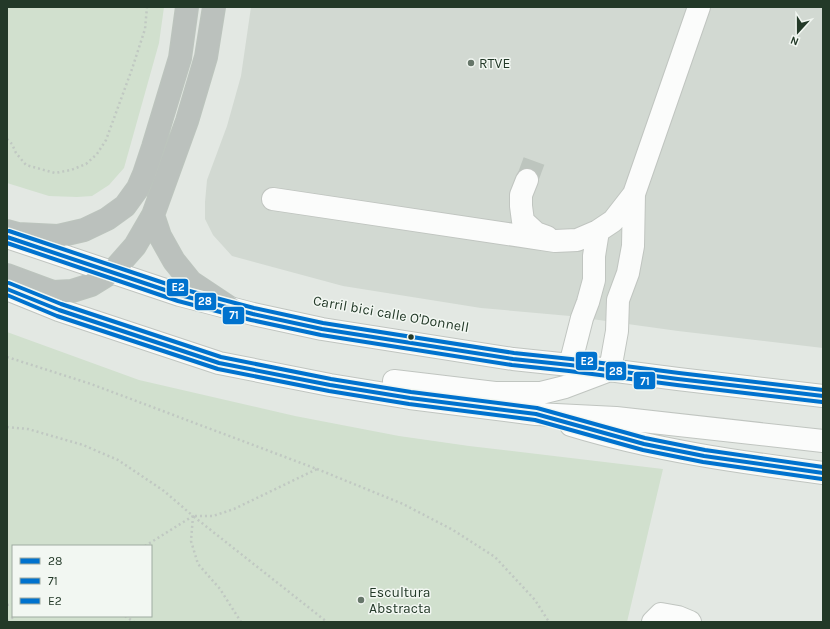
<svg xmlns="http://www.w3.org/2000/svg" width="830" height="629" font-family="Karla,sans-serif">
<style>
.built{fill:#d2d9d2}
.green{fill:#d1e0ce;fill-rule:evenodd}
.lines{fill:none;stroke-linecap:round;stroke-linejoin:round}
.minor-tunnel{stroke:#bdc5be;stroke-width:22;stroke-dasharray:22 11;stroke-linecap:butt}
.minor-casing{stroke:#c0c5c0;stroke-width:24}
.highway-casing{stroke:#bcc4bd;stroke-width:24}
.path{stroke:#c0c8c2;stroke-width:2.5;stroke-dasharray:2 3;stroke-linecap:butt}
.minor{stroke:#fbfcfb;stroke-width:22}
.highway{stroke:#bbc1bd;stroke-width:22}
.bus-1-casing{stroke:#f2f7f2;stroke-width:7}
.bus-2-casing{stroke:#f2f7f2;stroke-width:7}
.bus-3-casing{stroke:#f2f7f2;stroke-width:7}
.bus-1{stroke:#0072ce;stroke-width:4}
.bus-2{stroke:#0072ce;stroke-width:4}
.bus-3{stroke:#0072ce;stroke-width:4}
.poi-dot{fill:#667669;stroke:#f2f7f2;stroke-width:1.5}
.bus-dot{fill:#233928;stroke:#f2f7f2;stroke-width:1.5}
.labels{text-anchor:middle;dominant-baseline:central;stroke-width:3;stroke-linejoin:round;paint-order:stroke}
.poi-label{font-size:14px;fill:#233928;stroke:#f2f7f2;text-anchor:start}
.street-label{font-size:14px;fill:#233928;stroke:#f2f7f2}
.line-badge{stroke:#f2f7f2;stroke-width:1.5}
.badge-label{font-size:11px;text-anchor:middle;font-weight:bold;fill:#fff}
</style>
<rect width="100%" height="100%" fill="#e3e8e3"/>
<!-- built -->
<path class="built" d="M 251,7 L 823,7 L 823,348 L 678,331 L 570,316 L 481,308 L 343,286 L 232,256 L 213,235 L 205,219 L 205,202 L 207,180 L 227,126 L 241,76 Z"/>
<!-- green -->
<path class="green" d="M 7,7 L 164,7 L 159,43 L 124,168 L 109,185 L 92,196 L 77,197 L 49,196 L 7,183 Z
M 7,332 L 139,380 L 295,416 L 399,436 L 469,446 L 663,469 L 627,622 L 7,622 ZM 13,546 L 151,546 L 151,616 L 13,616 Z"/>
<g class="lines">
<!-- minor-tunnel -->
<path class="minor-tunnel" d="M 527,180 L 534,161"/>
<defs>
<path id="minor" d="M 527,180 L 521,195 L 521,206 L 523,221 L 536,233 L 547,237
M 273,199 L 555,241 L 577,240 L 598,231 L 613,221 L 634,194 L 699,7
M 7,237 L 180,295 L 253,314 L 322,329 L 513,359 L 570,365 L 678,379 L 823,396
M 7,289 L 59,310 L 219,363 L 330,385 L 410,398 L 536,414 L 616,418 L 823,441
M 570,365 L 582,318 L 588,302 L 594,280 L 594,256 L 598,231
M 394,381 L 495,393 L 541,393 L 565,387 L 610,370 L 617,331 L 618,300 L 628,273 L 633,246 L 634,194
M 571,425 C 653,450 738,462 823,473
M 653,622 L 661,614 L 678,617 L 690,622"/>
<path id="highway" d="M 153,215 L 160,236 L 174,261 L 191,282 L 233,310
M 7,231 L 18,234 L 58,236 L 84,230 L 107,219 L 125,206 L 138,188 L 144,174 L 153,147 L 180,58 L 187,7
M 7,275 L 53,292 L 72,291 L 91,285 L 112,272 L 135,246 L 153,215 L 187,121 L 206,57 L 214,7"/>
</defs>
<!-- minor casing -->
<use href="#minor" class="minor-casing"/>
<!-- highway casing -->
<use href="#highway" class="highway-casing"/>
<!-- path -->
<path class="path" d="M 7,139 L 12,144 L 16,153 L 26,165 L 55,173 L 71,170 L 86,164 L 97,154 L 106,140 L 132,69 L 145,29 L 147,7
M 7,357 L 91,384 L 317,469 L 234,509 L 213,516 L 193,516 L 327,622
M 7,427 L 28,429 L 83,445 L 118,460 L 164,491 L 193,516 L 145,546
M 317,469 L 403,504 L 453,530 L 495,557 L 535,600 L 549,622
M 193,516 L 191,541 L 198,564 L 220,589 L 241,622
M 7,605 L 13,604
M 125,616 L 134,622
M 7,621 L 15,616"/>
<!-- minor -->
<use href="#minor" class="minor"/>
<!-- highway -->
<use href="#highway" class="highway"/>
<defs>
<path id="bus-1" d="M 7,237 L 180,295 L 253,314 L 322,329 L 513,359 L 570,365 L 678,379 L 823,396
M 7,289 L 59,310 L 219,363 L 330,385 L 410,398 L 536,414 L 644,444 L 704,456 L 823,473"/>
<path id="bus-2" d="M 7,243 L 178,301 L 251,320 L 321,335 L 512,365 L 569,371 L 677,385 L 822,402
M 7,295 L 57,316 L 218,369 L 329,391 L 409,404 L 535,420 L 643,450 L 703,462 L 822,479"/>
<path id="bus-3" d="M 9,231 L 182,289 L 254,308 L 323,323 L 514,353 L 571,359 L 679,373 L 823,390
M 9,283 L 61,304 L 221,357 L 331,379 L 411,392 L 537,408 L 645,438 L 705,450 L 823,467"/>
</defs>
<!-- bus-1 casing -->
<use href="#bus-1" class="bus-1-casing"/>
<!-- bus-2 casing -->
<use href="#bus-2" class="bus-2-casing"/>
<!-- bus-3 casing -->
<use href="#bus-3" class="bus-3-casing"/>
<!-- bus-1 -->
<use href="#bus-1" class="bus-1"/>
<!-- bus-2 -->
<use href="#bus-2" class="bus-2"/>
<!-- bus-3 -->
<use href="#bus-3" class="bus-3"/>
</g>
<!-- markers -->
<g class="poi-dot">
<circle cx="471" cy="63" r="4"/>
<circle cx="361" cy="600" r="4"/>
</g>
<circle class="bus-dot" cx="411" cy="337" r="3.5"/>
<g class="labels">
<!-- poi labels -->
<g class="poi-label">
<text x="479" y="63">RTVE</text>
<text x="369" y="592">Escultura<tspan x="369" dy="16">Abstracta</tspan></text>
</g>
<!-- street labels -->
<g class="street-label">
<text transform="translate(391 314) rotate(10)">Carril bici calle O'Donnell</text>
</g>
</g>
<g class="line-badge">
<rect x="166" y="278" width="23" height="19" rx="4" fill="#0072ce"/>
<rect x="194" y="292" width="23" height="19" rx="4" fill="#0072ce"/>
<rect x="222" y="306" width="23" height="19" rx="4" fill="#0072ce"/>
<rect x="575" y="351" width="23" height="20" rx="4" fill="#0072ce"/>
<rect x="605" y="361" width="22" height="20" rx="4" fill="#0072ce"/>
<rect x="633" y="371" width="23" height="19" rx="4" fill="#0072ce"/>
</g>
<g class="badge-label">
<text x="178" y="291">E2</text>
<text x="205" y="305">28</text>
<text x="234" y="319">71</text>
<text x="587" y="365">E2</text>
<text x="616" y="375">28</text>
<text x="645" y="385">71</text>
</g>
<!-- border -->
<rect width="830" height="629" fill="none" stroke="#233928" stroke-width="16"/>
<!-- legend -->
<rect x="12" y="545" width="140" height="72" fill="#f2f7f2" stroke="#9faba1"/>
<rect x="20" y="558" width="20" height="6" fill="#0072ce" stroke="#9faba1"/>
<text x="48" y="565" font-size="12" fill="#233928">28</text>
<rect x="20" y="578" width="20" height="6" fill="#0072ce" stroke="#9faba1"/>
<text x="48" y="585" font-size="12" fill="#233928">71</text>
<rect x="20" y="598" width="20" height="6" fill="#0072ce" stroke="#9faba1"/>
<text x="48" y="605" font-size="12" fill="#233928">E2</text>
<!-- north arrow -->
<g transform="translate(798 32) rotate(201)" stroke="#f2f7f2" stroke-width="3" paint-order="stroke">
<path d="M0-3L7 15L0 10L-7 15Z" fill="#233928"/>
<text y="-6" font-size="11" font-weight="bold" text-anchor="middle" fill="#233928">N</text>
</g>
</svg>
